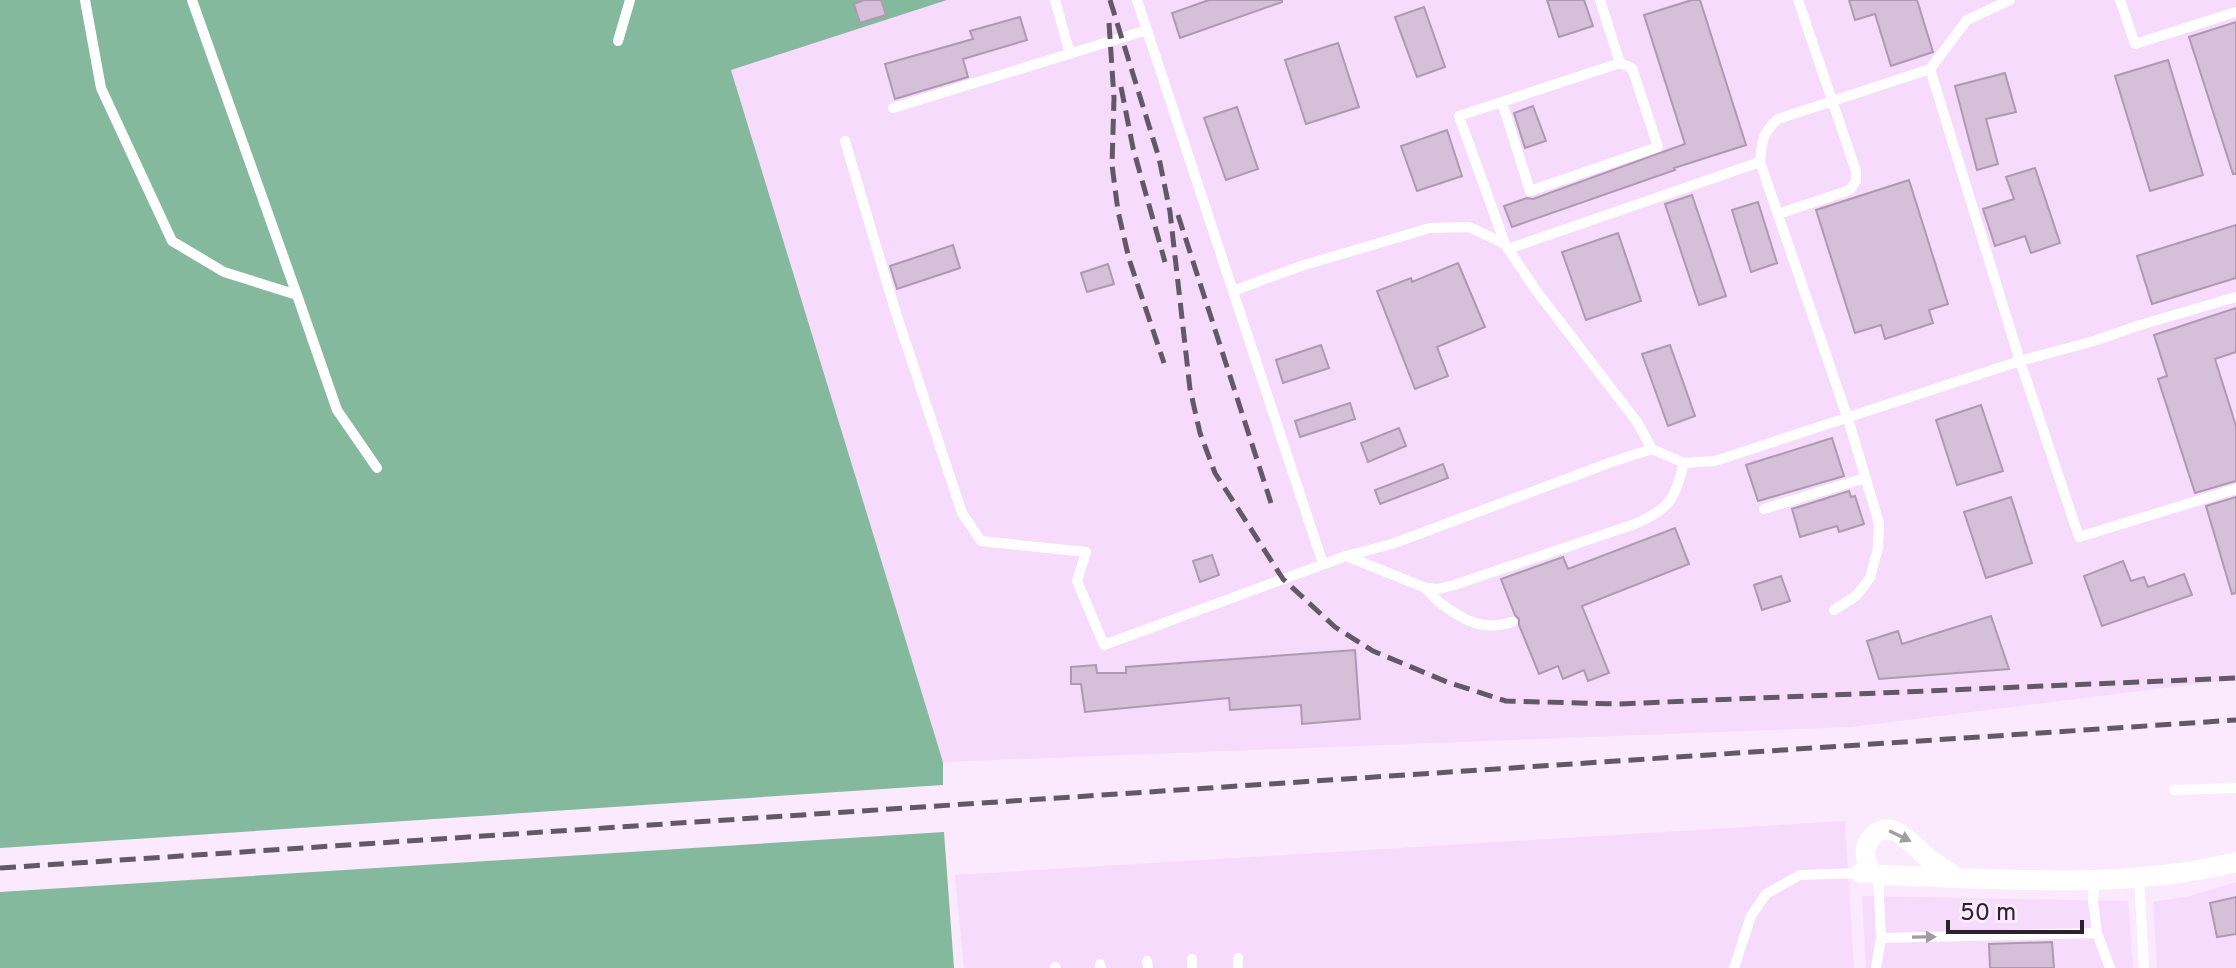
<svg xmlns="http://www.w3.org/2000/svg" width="2236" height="968" font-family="Overpass,sans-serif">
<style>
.built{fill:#f7dbfc}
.forest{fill:#84b99d}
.building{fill:#d5bfd9;stroke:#ae99b2;stroke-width:2}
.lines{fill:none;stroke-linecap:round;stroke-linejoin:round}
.service{stroke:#fff;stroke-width:10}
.minor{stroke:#fff;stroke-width:20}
.rail{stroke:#635865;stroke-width:5;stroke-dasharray:16 8;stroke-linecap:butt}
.oneway{fill:#a09ca0}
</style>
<rect width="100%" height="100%" fill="#fbe9fe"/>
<!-- built -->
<path class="built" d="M 696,0 L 2236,0 L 2236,679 L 1851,727 L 943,762 L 731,69 Z
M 1845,821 L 1854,968 L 964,968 L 955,875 Z
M 2236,882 L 2236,968 L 2157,968 L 2153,902 L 2190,896 Z
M 1862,896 L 2128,901 L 2133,968 L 1866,968 Z"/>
<!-- forest -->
<path class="forest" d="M 0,0 L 947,0 L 731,70 L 943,762 L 943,785 L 0,848 Z
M 944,832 L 954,968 L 0,968 L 0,892 Z"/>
<!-- building -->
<path class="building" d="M 864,0 L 881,0 L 886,15 L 860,23 L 854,4 Z
M 1209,0 L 1282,0 L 1282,2 L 1180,38 L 1172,13 Z
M 1547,0 L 1584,0 L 1593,26 L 1559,37 Z
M 1692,0 L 1700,0 L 1746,145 L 1674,168 L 1675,170 L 1512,227 L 1504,206 L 1527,198 L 1533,199 L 1685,144 L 1644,15 Z
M 1849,0 L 1917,0 L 1933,52 L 1891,66 L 1875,14 L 1855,20 Z
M 1424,7 L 1445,67 L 1417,77 L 1395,17 Z
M 1020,17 L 1027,40 L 963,59 L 968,77 L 895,99 L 885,64 L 973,39 L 970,31 Z
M 2236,22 L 2236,174 L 2233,174 L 2189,37 Z
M 1338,43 L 1359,107 L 1306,124 L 1285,60 Z
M 2168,60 L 2203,175 L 2150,191 L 2115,76 Z
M 2005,73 L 2016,112 L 1986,119 L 1998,164 L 1977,170 L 1955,86 Z
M 1533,106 L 1546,141 L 1525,148 L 1514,113 Z
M 1237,107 L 1258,169 L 1226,180 L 1204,118 Z
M 1447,130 L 1462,176 L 1417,191 L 1401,146 Z
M 2035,168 L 2060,243 L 2031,253 L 2025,236 L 1995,246 L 1983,209 L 2014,199 L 2006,177 Z
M 1909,180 L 1948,304 L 1929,310 L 1933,323 L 1885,339 L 1881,325 L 1855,333 L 1816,210 Z
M 1692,195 L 1726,296 L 1699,305 L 1665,204 Z
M 1758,202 L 1777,263 L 1751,272 L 1732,210 Z
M 2236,225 L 2236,278 L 2152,304 L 2137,256 Z
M 1618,233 L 1641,301 L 1586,320 L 1562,252 Z
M 953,245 L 960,268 L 897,289 L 890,266 Z
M 1458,263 L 1485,327 L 1437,347 L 1448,376 L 1415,389 L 1377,291 L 1411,278 L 1412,282 Z
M 1108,264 L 1114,284 L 1087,292 L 1081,273 Z
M 2236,308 L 2236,352 L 2215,359 L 2236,426 L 2236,481 L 2195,493 L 2158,379 L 2167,376 L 2154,335 Z
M 1321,345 L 1329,368 L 1283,383 L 1276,360 Z
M 1670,345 L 1695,416 L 1668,426 L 1642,354 Z
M 1350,403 L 1355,419 L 1300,437 L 1295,421 Z
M 1981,405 L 2003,471 L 1957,485 L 1936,420 Z
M 1399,428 L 1406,446 L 1368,462 L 1361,443 Z
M 1832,438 L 1844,476 L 1758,501 L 1746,465 Z
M 1443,464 L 1448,478 L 1380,504 L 1375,490 Z
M 1849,491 L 1851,497 L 1855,496 L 1864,524 L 1839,532 L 1837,526 L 1800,537 L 1792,509 Z
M 2011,497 L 2032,563 L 1986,578 L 1964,512 Z
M 2236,497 L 2236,593 L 2232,594 L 2206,506 Z
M 1675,528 L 1689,564 L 1582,606 L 1609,673 L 1588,681 L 1584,670 L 1563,679 L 1558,666 L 1539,674 L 1519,625 L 1519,619 L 1515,615 L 1501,579 L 1563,557 L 1568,569 Z
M 1212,555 L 1219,575 L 1200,582 L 1193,561 Z
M 2123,561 L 2131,581 L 2144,577 L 2148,587 L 2184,574 L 2192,595 L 2102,626 L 2084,576 Z
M 1781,576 L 1790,601 L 1762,610 L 1754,585 Z
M 1991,616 L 2009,669 L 1879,679 L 1867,641 L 1898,631 L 1902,644 Z
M 1355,650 L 1360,719 L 1302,724 L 1301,705 L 1230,710 L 1229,698 L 1085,712 L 1081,684 L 1071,684 L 1071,667 L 1096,665 L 1097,673 L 1126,673 L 1126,667 Z
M 2236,897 L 2236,934 L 2217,937 L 2210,903 Z
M 2052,942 L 2054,968 L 1990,968 L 1989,944 Z"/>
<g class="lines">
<!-- service -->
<path class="service" d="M 85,0 L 101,88 L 172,241 L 224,272 L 297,295 L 337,410 L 377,468
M 192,0 L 297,295
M 1055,0 L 1070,54
M 1137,0 L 1323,564
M 2120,0 L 2135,44 L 2236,12
M 618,41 L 630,0
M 1930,69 L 1967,20 L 2010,0
M 1502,102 L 1530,191 L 1658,147 L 1632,68 L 1620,63
M 893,108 L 1147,30
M 845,141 L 895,310 L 962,513 L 981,541 L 1086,552 L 1077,581 L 1104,645 L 1346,556 L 1392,544 L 1609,463 L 1652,449 L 1684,463 L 1715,461 L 2020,361 L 2094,341 L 2140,325 L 2236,297
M 1778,214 L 1850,190 L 1856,181 L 1856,171 L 1798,0
M 1505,244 L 1459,116 L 1620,63 L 1600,0
M 1508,249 L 1760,162
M 1233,291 L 1301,266 L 1430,228 L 1469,227 L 1505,244 L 1535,289 L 1637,422 L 1652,449
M 1764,509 L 1865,478
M 1346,556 L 1426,588 L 1438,589 L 1454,585 L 1635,524 C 1671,508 1674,500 1684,463
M 1426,588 C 1433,598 1440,603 1450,610 C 1471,624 1488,630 1512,622
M 1834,610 L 1856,596 L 1870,578 L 1878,548 L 1879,523 L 1848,419 L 1760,162 C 1762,141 1762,133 1778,119 L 1930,69 L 2020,361 L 2079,537 L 2236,489
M 2174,790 L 2236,788
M 1878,875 L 1881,938 L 2097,933 L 2093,901 L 2094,880
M 2139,877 L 2144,968
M 2097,933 L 2110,968
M 1238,958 L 1238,968
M 1192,959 L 1192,968
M 1147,961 L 1148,968
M 1100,964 L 1101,968
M 1055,967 L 1056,968
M 1734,968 L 1751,916 L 1766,894 L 1800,875 L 1861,873
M 1876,968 L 1881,938"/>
<!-- minor -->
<path class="minor" d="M 1871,872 C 1865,860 1862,848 1872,837 C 1892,815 1914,847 1929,859 C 1938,865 1947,871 1955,877
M 1861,873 L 1871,872 L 1878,875 C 1995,878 2123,891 2236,862"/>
<!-- rail -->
<path class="rail" d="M 1110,0 L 1159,158 L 1170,212 L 1190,389 L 1200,433 L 1215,473 L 1283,579 L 1335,627 L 1373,651 L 1447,682 L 1506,701 L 1617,704 L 2236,678
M 1109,23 L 1114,98 L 1112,165 L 1118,211 L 1129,259 L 1164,363
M 1121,87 L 1133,148 L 1165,262
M 1178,215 L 1271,503
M 0,868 L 2236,720"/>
</g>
<!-- one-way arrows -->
<defs><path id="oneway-solid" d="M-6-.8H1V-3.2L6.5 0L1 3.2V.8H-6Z" transform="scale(2)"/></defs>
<g class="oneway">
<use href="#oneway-solid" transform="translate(1900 836) rotate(26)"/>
<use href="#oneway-solid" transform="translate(1924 937) rotate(-1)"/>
</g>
<!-- scale -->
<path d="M1948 920v12h134v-12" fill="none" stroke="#2b222c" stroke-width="4"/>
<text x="1960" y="920" font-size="24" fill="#2b222c" stroke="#fbe9fe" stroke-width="6" paint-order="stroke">50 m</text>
</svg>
